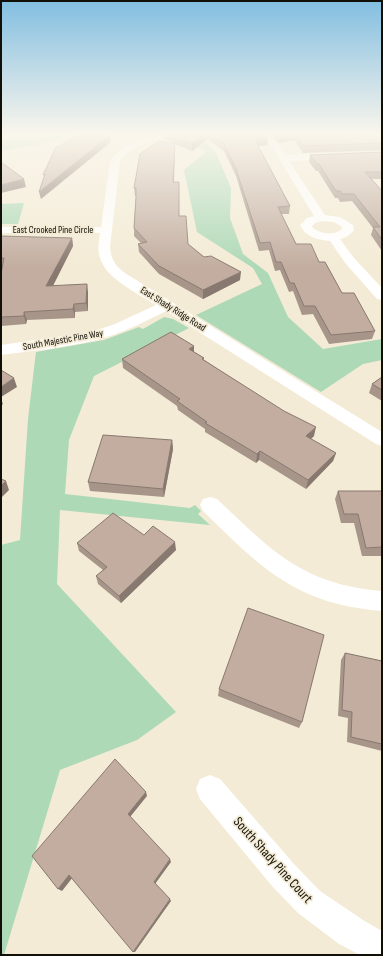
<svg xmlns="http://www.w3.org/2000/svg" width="383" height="956" font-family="'Sofia Sans Condensed',sans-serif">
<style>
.green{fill:#add9b7}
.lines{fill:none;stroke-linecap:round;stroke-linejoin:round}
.minor{fill:#fff;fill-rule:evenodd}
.secondary{fill:#fff;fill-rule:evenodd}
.wall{fill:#a7958a}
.shaded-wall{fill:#887970}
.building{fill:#c2ada0;stroke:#887970}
.labels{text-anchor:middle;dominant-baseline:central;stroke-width:3.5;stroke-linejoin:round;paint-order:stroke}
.far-street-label{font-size:10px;fill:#120f08;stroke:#f3ebd5}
.near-street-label{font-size:14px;fill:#120f08;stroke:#f3ebd5}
</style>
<rect width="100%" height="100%" fill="#f3ebd5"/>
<!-- green -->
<path class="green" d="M 18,134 L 75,134 L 42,144 L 1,151 L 1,138 Z
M 190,134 L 207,143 L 217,155 L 231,188 L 230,218 L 243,254 L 268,273 L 288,317 L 323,349 L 382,339 L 382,360 L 363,364 L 321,392 L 196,315 L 262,284 L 253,268 L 197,232 L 184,170 L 207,151 L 170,139 Z
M 24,203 L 18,224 L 1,224 L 1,204 Z
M 164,317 L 173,319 L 189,328 L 94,376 L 69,440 L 65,494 L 190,508 L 195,505 L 201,511 L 198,514 L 210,525 L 60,510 L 57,584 L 176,712 L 137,740 L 60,770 L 4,955 L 1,955 L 1,545 L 20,540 L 28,419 L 36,352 L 104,340 L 139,327 L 143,329 Z"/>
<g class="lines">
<!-- minor -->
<path class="minor" d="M 158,134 L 173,134 L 172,136 C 153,141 132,144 120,161 L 110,247 C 111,261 117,268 128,275 L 382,432 L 382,446 L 376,444 L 166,311 C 148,320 129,330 110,336 C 75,347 37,350 1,355 L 1,345 L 91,332 L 115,324 L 156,305 C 139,294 106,279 100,258 C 97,250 99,242 100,233 L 1,233 L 1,227 L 101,227 L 110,161 C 122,144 139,138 158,134 Z
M 257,134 C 272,134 278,143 286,155 L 382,151 L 382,157 L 289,161 L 325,215 L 340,217 L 353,225 L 354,230 C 350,235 346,238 340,239 L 354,258 L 382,288 L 382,300 L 377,299 L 346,264 L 330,241 C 318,240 305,237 300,225 L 307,218 L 314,216 L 272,147 ZM 321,221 L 334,222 L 342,227 L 342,229 C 333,236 322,234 313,228 L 312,226 L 315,223 Z
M 210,497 L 217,499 C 272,551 302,584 382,591 L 382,611 C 296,604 261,568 203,511 L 200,505 L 203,499 Z
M 210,775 L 220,779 L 294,864 L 320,891 L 363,920 L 382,931 L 382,955 L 360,955 L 339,944 L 298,913 L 272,886 L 200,799 L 196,789 L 200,779 Z"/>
<!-- secondary -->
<path class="secondary" d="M 1,134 L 13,134 L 12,136 L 1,138 Z"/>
</g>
<!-- wall -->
<path class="wall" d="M 165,134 L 263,134 L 268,138 L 267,145 L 258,146 L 290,206 L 289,214 L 281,214 L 296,244 L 319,262 L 342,293 L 375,331 L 372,339 L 329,344 L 313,314 L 302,315 L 293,291 L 289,292 L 280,270 L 275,271 L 269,250 L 259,251 L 236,176 L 224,151 L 207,139 L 192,151 L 175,144 L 174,182 L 179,216 L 188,244 L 204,257 L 240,280 L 203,299 L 159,274 L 139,252 L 138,244 L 141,243 L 134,236 L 134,228 L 136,196 L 135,196 L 134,188 L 172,142 L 165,139 Z
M 265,134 L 382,134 L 382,150 L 303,153 L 294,140 L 279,143 L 267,134 Z
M 382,152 L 382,179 L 372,179 L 382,191 L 382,251 L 371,235 L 373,228 L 352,201 L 340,202 L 338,198 L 335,198 L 318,171 L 316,171 L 309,162 L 310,155 Z
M 1,236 L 72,238 L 73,246 L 53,286 L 88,292 L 88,311 L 75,312 L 75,318 L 27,320 L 26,324 L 1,326 L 1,275 L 3,266 L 1,266 Z
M 194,352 L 204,358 L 203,359 L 314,436 L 311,439 L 336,453 L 333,461 L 306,489 L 259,460 L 256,463 L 205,432 L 205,429 L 178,410 L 177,406 L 123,368 L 122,359 Z
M 382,377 L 382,401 L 369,393 L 372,384 Z
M 172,440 L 173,449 L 164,497 L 90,491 L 88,482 Z
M 338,491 L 382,491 L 382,556 L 362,556 L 354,523 L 341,523 L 335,499 Z
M 144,535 L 176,550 L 121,603 L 98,584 L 96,576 L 103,570 L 79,551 L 77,543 Z
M 345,653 L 382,661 L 382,751 L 347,742 L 348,718 L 338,716 L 341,660 Z
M 219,689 L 302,722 L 299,728 L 218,696 Z"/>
<!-- shaded-wall -->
<path class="shaded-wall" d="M 205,134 L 207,134 L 207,139 L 192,151 L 192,144 Z
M 292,134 L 295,134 L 294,140 L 279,143 L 280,136 Z
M 110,135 L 111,142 L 41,199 L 39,192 Z
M 268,138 L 267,145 L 254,147 L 255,140 Z
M 175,143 L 175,149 L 173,189 L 173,182 Z
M 24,179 L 26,187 L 1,193 L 1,185 Z
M 72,238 L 73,246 L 48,295 L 46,286 Z
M 241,272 L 240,280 L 203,299 L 203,290 Z
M 87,284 L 88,292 L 88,311 L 86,303 Z
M 74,304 L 75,312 L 75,318 L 73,309 Z
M 24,312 L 27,320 L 26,324 L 24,316 Z
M 194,346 L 194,355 L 189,349 Z
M 14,378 L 17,387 L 1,397 L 1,387 Z
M 1,399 L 3,404 L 1,406 Z
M 316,427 L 314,436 L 304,445 L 306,436 Z
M 172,440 L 173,449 L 164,497 L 163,489 Z
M 260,451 L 259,460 L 256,463 L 257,454 Z
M 336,453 L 333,461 L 306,489 L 308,480 Z
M 6,481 L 9,490 L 1,498 L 1,486 Z
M 175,542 L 176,550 L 121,603 L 119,596 Z
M 146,792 L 147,796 L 130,817 L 128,814 Z
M 170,859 L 171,862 L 155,884 L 154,882 Z
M 69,875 L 73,877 L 62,891 L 58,889 Z
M 170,899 L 171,901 L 135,952 L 133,952 Z"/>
<!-- building -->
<path class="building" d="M 77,134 L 97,134 L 110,135 L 39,192 L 45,174 L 43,175 L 56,147 L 59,147 Z
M 168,134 L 205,134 L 192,144 Z
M 210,134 L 263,134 L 268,138 L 255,140 L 290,206 L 278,207 L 296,244 L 311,244 L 319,262 L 325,262 L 342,293 L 354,293 L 375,331 L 331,335 L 315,306 L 304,306 L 294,283 L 290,283 L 281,262 L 276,262 L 270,242 L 260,243 L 236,169 L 224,144 Z
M 277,134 L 292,134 L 280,136 Z
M 295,134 L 382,134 L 382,143 L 304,146 Z
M 159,141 L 175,143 L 173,182 L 179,182 L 179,216 L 186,216 L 188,244 L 204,257 L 211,256 L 241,272 L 203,290 L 159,266 L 138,244 L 147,242 L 134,228 L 136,197 L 136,188 L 134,188 L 140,154 Z
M 382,152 L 382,172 L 365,172 L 382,191 L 382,240 L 373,227 L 380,227 L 354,194 L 342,194 L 340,191 L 336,191 L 319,164 L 317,164 L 310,155 Z
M 1,162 L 24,179 L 1,185 Z
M 1,236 L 72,238 L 46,286 L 87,284 L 86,303 L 74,304 L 73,309 L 24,312 L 24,316 L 1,317 L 1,274 L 4,258 L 1,258 Z
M 171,332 L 194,346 L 189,349 L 204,358 L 202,359 L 284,411 L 316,427 L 306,436 L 336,453 L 308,480 L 260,451 L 257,454 L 205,423 L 207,422 L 177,401 L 180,399 L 122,359 Z
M 1,370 L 14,378 L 1,387 Z
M 382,377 L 382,390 L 372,384 Z
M 103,435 L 172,440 L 163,489 L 88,482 Z
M 1,479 L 6,481 L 1,486 Z
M 338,491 L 382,491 L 382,547 L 366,548 L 358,514 L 344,514 Z
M 113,513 L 144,535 L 153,526 L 175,542 L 119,596 L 96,576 L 107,567 L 77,543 Z
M 248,608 L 324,635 L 302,722 L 219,689 Z
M 345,653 L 382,661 L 382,744 L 351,737 L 352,712 L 342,710 Z
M 115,759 L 146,792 L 128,814 L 170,859 L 154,882 L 170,899 L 133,952 L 69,875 L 58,889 L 32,856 Z"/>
<!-- sky -->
<linearGradient id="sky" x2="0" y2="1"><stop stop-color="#82bee1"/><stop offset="0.5" stop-color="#faf6ec"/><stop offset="1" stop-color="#faf6ec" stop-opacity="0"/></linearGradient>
<rect width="383" height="268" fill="url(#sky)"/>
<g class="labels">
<!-- far-street labels -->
<g class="far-street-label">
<text x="53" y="230">East Crooked Pine Circle</text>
<text transform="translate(173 309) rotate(32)">East Shady Ridge Road</text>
<text transform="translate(63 340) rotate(-10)">South Majestic Pine Way</text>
</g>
<!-- near-street labels -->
<g class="near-street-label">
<text transform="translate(273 860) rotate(48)">South Shady Pine Court</text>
</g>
</g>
<!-- border -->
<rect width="383" height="956" fill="none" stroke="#120f08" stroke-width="4"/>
</svg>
